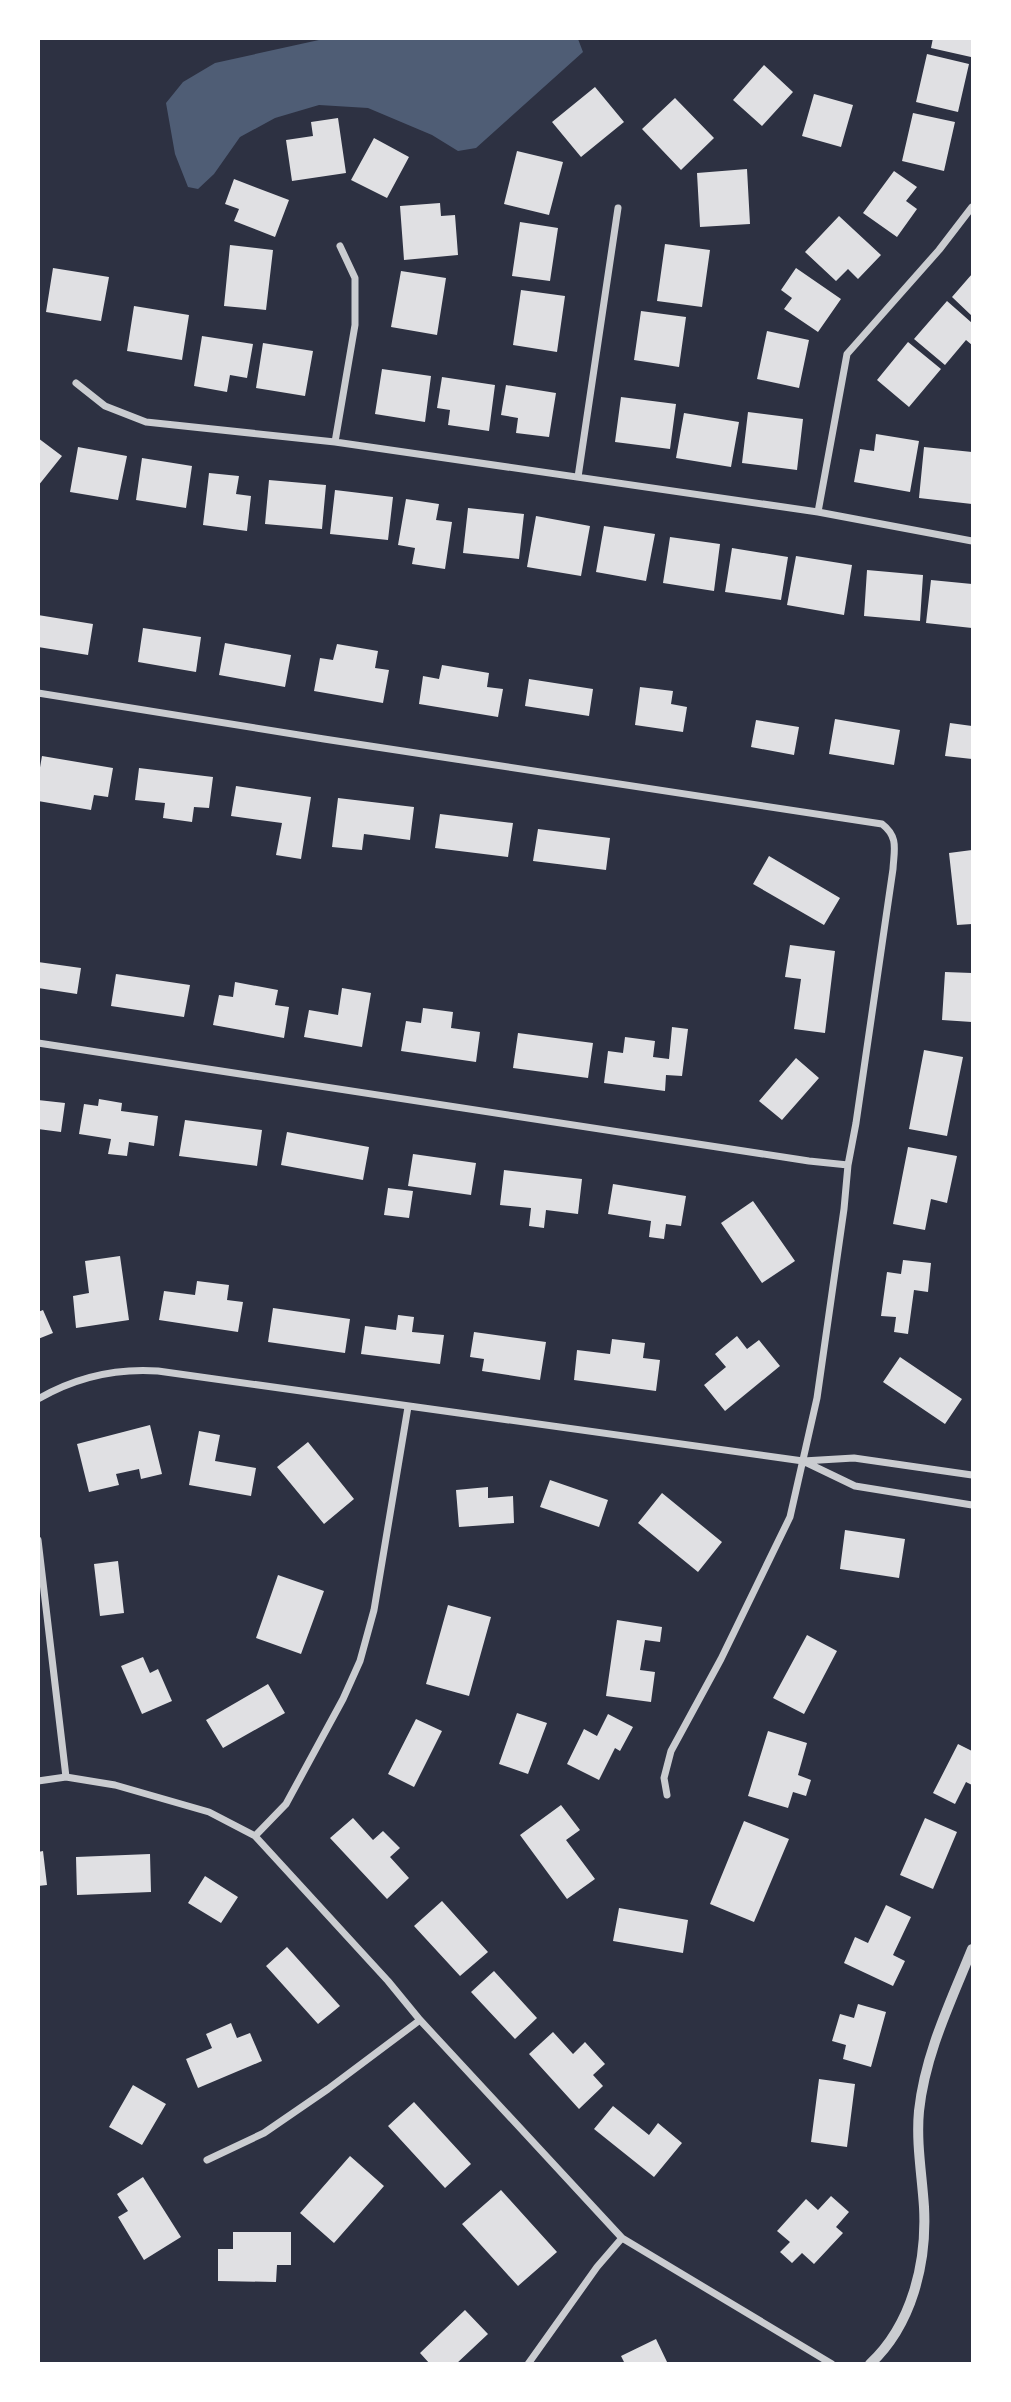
<svg xmlns="http://www.w3.org/2000/svg" width="1011" height="2402" font-family="Cabin,sans-serif">
<style>
.water{fill:#4f5d75}
.building{fill:#e0e0e3}
.lines{fill:none;stroke-linecap:round;stroke-linejoin:round}
.minor{stroke:#caccd0;stroke-width:7}
.tertiary{stroke:#caccd0;stroke-width:10}
</style>
<rect width="100%" height="100%" fill="#2d3142"/>
<!-- water -->
<path class="water" d="M 328,38 L 578,39 L 583,52 L 476,148 L 458,151 L 432,135 L 368,108 L 319,105 L 275,118 L 240,137 L 214,174 L 198,189 L 188,187 L 175,154 L 166,103 L 183,82 L 215,63 Z"/>
<!-- building -->
<path class="building" d="M 933,38 L 972,38 L 971,57 L 931,48 Z
M 927,54 L 969,64 L 958,112 L 916,102 Z
M 764,65 L 793,92 L 762,126 L 733,100 Z
M 595,87 L 624,122 L 581,157 L 552,122 Z
M 814,94 L 853,105 L 841,147 L 802,136 Z
M 675,98 L 714,138 L 681,170 L 642,129 Z
M 913,113 L 955,122 L 944,171 L 902,161 Z
M 338,118 L 346,173 L 292,181 L 286,140 L 313,136 L 311,122 Z
M 374,138 L 409,157 L 387,198 L 351,180 Z
M 517,151 L 563,162 L 549,215 L 504,204 Z
M 747,169 L 750,224 L 700,227 L 697,173 Z
M 894,171 L 917,187 L 906,201 L 917,209 L 897,237 L 863,213 Z
M 234,179 L 289,200 L 275,237 L 234,221 L 239,209 L 225,204 Z
M 440,203 L 441,216 L 455,215 L 458,255 L 404,260 L 400,206 Z
M 839,216 L 881,255 L 858,279 L 848,269 L 836,281 L 805,252 Z
M 520,222 L 558,228 L 550,281 L 512,276 Z
M 665,244 L 710,250 L 702,307 L 657,301 Z
M 230,245 L 273,250 L 266,310 L 224,306 Z
M 53,268 L 109,277 L 101,321 L 46,312 Z
M 796,268 L 841,299 L 818,332 L 784,309 L 792,298 L 781,290 Z
M 401,271 L 446,278 L 437,335 L 391,327 Z
M 972,274 L 972,316 L 952,297 Z
M 521,290 L 565,296 L 557,352 L 513,345 Z
M 947,301 L 972,323 L 972,345 L 966,340 L 945,365 L 914,339 Z
M 134,306 L 189,315 L 182,360 L 127,351 Z
M 641,311 L 686,317 L 679,367 L 634,360 Z
M 767,331 L 809,340 L 799,388 L 757,379 Z
M 202,336 L 253,344 L 247,378 L 230,375 L 227,392 L 194,386 Z
M 908,342 L 941,369 L 909,407 L 877,380 Z
M 263,343 L 313,351 L 305,396 L 256,388 Z
M 382,369 L 431,376 L 425,422 L 375,414 Z
M 442,377 L 495,385 L 489,431 L 448,425 L 450,410 L 437,408 Z
M 506,385 L 556,393 L 549,437 L 516,433 L 518,418 L 501,415 Z
M 621,397 L 676,404 L 670,449 L 615,442 Z
M 748,412 L 803,419 L 797,470 L 742,463 Z
M 684,413 L 739,422 L 731,467 L 676,458 Z
M 876,434 L 919,441 L 910,492 L 854,482 L 860,449 L 874,451 Z
M 38,438 L 62,456 L 38,486 Z
M 78,447 L 127,456 L 118,500 L 70,492 Z
M 924,447 L 972,452 L 972,504 L 919,498 Z
M 142,458 L 192,466 L 186,508 L 136,500 Z
M 209,473 L 239,476 L 236,494 L 251,496 L 247,531 L 203,525 Z
M 269,480 L 326,485 L 322,529 L 265,524 Z
M 335,490 L 393,497 L 388,540 L 330,534 Z
M 406,499 L 439,504 L 436,520 L 452,522 L 445,569 L 412,564 L 415,548 L 398,545 Z
M 468,508 L 524,514 L 519,559 L 463,553 Z
M 536,516 L 590,526 L 581,576 L 527,567 Z
M 604,526 L 655,534 L 646,581 L 596,572 Z
M 670,537 L 720,544 L 714,591 L 663,583 Z
M 732,548 L 788,557 L 781,600 L 725,592 Z
M 796,556 L 852,565 L 844,615 L 787,605 Z
M 867,570 L 923,575 L 920,621 L 864,616 Z
M 931,580 L 972,584 L 972,628 L 926,623 Z
M 38,615 L 93,624 L 88,655 L 38,647 Z
M 143,628 L 201,637 L 196,672 L 138,662 Z
M 225,643 L 291,655 L 285,687 L 219,675 Z
M 337,644 L 378,651 L 375,668 L 389,670 L 383,703 L 314,691 L 320,658 L 333,660 Z
M 442,665 L 489,673 L 487,687 L 503,689 L 498,717 L 419,704 L 423,676 L 439,679 Z
M 529,679 L 593,689 L 589,716 L 525,706 Z
M 640,687 L 673,691 L 671,704 L 687,707 L 683,732 L 635,725 Z
M 835,719 L 900,730 L 894,765 L 829,754 Z
M 756,720 L 799,727 L 794,755 L 751,747 Z
M 950,723 L 972,726 L 972,759 L 945,756 Z
M 42,756 L 113,768 L 108,797 L 94,795 L 91,810 L 38,801 L 38,779 Z
M 139,768 L 213,777 L 209,808 L 194,807 L 192,822 L 163,818 L 165,803 L 135,800 Z
M 236,786 L 311,797 L 301,859 L 276,855 L 282,823 L 231,816 Z
M 338,798 L 414,807 L 410,840 L 364,834 L 362,850 L 332,847 Z
M 440,814 L 513,823 L 508,857 L 435,848 Z
M 538,829 L 610,838 L 606,870 L 533,861 Z
M 972,850 L 972,924 L 957,925 L 949,853 Z
M 769,856 L 840,898 L 824,925 L 753,884 Z
M 790,945 L 835,951 L 825,1033 L 794,1029 L 801,979 L 785,977 Z
M 38,962 L 81,968 L 77,994 L 38,988 Z
M 945,972 L 972,973 L 972,1022 L 942,1020 Z
M 116,974 L 190,985 L 184,1017 L 111,1006 Z
M 235,982 L 278,990 L 275,1005 L 289,1007 L 284,1038 L 213,1025 L 219,995 L 233,997 Z
M 342,988 L 371,993 L 362,1047 L 304,1037 L 309,1010 L 338,1015 Z
M 423,1008 L 453,1012 L 451,1028 L 480,1032 L 476,1062 L 401,1051 L 406,1021 L 421,1023 Z
M 672,1027 L 688,1029 L 682,1076 L 666,1075 L 665,1091 L 604,1083 L 608,1051 L 623,1053 L 625,1037 L 655,1041 L 653,1057 L 669,1059 Z
M 518,1033 L 593,1043 L 588,1078 L 513,1068 Z
M 924,1050 L 963,1057 L 947,1136 L 909,1129 Z
M 796,1058 L 819,1078 L 782,1120 L 759,1101 Z
M 99,1099 L 122,1103 L 121,1111 L 158,1116 L 154,1146 L 129,1142 L 127,1156 L 108,1154 L 111,1139 L 79,1134 L 84,1104 L 98,1106 Z
M 38,1100 L 65,1103 L 61,1132 L 38,1129 Z
M 185,1120 L 262,1130 L 257,1166 L 179,1156 Z
M 287,1132 L 369,1147 L 363,1180 L 281,1165 Z
M 908,1147 L 957,1156 L 947,1203 L 931,1199 L 925,1230 L 893,1224 Z
M 413,1154 L 476,1163 L 471,1195 L 408,1186 Z
M 504,1170 L 582,1179 L 578,1214 L 546,1210 L 544,1228 L 529,1226 L 531,1208 L 500,1205 Z
M 613,1184 L 686,1196 L 681,1226 L 666,1224 L 664,1239 L 649,1237 L 651,1221 L 608,1214 Z
M 388,1188 L 413,1191 L 409,1218 L 384,1215 Z
M 753,1201 L 795,1261 L 762,1283 L 721,1223 Z
M 120,1256 L 129,1320 L 76,1328 L 73,1296 L 89,1293 L 85,1261 Z
M 903,1260 L 931,1263 L 928,1292 L 914,1290 L 908,1334 L 894,1332 L 896,1317 L 881,1316 L 887,1272 L 901,1274 Z
M 197,1281 L 229,1285 L 227,1300 L 243,1302 L 238,1332 L 159,1320 L 164,1291 L 195,1295 Z
M 273,1308 L 350,1319 L 345,1353 L 268,1342 Z
M 43,1310 L 53,1333 L 38,1339 L 38,1312 Z
M 398,1315 L 414,1317 L 412,1332 L 444,1335 L 440,1364 L 361,1354 L 365,1326 L 396,1330 Z
M 474,1332 L 546,1342 L 540,1380 L 482,1371 L 484,1359 L 470,1357 Z
M 737,1336 L 747,1349 L 759,1340 L 780,1366 L 725,1411 L 704,1385 L 726,1367 L 715,1354 Z
M 612,1339 L 645,1343 L 643,1358 L 660,1360 L 656,1391 L 574,1380 L 577,1350 L 610,1354 Z
M 900,1357 L 962,1399 L 945,1424 L 883,1382 Z
M 150,1425 L 162,1474 L 141,1479 L 139,1469 L 116,1474 L 119,1485 L 89,1492 L 77,1444 Z
M 199,1431 L 220,1435 L 215,1461 L 256,1468 L 251,1496 L 189,1485 Z
M 308,1442 L 354,1499 L 324,1524 L 277,1467 Z
M 550,1480 L 608,1500 L 599,1527 L 540,1507 Z
M 488,1487 L 488,1498 L 513,1496 L 514,1523 L 459,1527 L 456,1490 Z
M 662,1493 L 722,1542 L 698,1572 L 638,1523 Z
M 845,1530 L 905,1539 L 899,1578 L 840,1569 Z
M 118,1561 L 124,1613 L 100,1616 L 94,1564 Z
M 278,1575 L 324,1591 L 301,1654 L 256,1638 Z
M 448,1605 L 491,1617 L 469,1696 L 426,1684 Z
M 617,1620 L 662,1627 L 660,1642 L 645,1640 L 640,1670 L 655,1672 L 651,1702 L 606,1696 Z
M 807,1635 L 837,1651 L 804,1714 L 773,1698 Z
M 143,1657 L 150,1673 L 158,1669 L 172,1701 L 142,1714 L 121,1666 Z
M 268,1684 L 285,1713 L 223,1748 L 206,1720 Z
M 517,1713 L 547,1723 L 528,1774 L 499,1764 Z
M 608,1714 L 633,1727 L 620,1751 L 615,1748 L 599,1780 L 567,1764 L 584,1729 L 597,1736 Z
M 416,1719 L 442,1731 L 414,1787 L 388,1774 Z
M 768,1731 L 807,1743 L 798,1775 L 811,1780 L 806,1796 L 793,1792 L 788,1808 L 748,1796 Z
M 958,1744 L 972,1751 L 972,1785 L 966,1782 L 955,1804 L 933,1793 Z
M 561,1805 L 580,1830 L 566,1840 L 595,1879 L 567,1899 L 520,1835 Z
M 353,1818 L 373,1840 L 383,1831 L 400,1848 L 390,1857 L 409,1878 L 387,1899 L 330,1838 Z
M 925,1818 L 957,1832 L 933,1889 L 900,1875 Z
M 744,1821 L 789,1839 L 754,1922 L 710,1904 Z
M 43,1851 L 47,1885 L 38,1886 L 38,1852 Z
M 150,1854 L 151,1892 L 77,1895 L 76,1857 Z
M 205,1876 L 238,1897 L 221,1923 L 188,1903 Z
M 442,1901 L 488,1952 L 460,1976 L 414,1926 Z
M 886,1905 L 911,1917 L 893,1955 L 905,1961 L 893,1986 L 844,1963 L 855,1937 L 868,1943 Z
M 619,1908 L 688,1920 L 683,1953 L 613,1941 Z
M 287,1947 L 340,2006 L 318,2024 L 266,1966 Z
M 494,1971 L 537,2018 L 515,2039 L 471,1992 Z
M 858,2004 L 886,2012 L 871,2067 L 843,2059 L 846,2045 L 832,2041 L 840,2014 L 854,2018 Z
M 231,2023 L 237,2038 L 250,2033 L 262,2061 L 198,2088 L 186,2059 L 212,2048 L 206,2034 Z
M 553,2032 L 573,2054 L 585,2042 L 605,2064 L 593,2075 L 603,2086 L 579,2109 L 529,2054 Z
M 819,2079 L 855,2084 L 847,2147 L 811,2142 Z
M 133,2085 L 166,2104 L 142,2145 L 109,2127 Z
M 414,2102 L 471,2164 L 445,2188 L 388,2126 Z
M 613,2106 L 649,2135 L 658,2123 L 682,2143 L 654,2177 L 594,2129 Z
M 350,2156 L 384,2186 L 334,2243 L 300,2213 Z
M 143,2177 L 181,2237 L 144,2260 L 118,2217 L 128,2211 L 117,2194 Z
M 501,2190 L 557,2252 L 518,2286 L 462,2224 Z
M 831,2196 L 849,2212 L 836,2227 L 843,2233 L 814,2264 L 802,2253 L 792,2263 L 780,2252 L 790,2242 L 777,2231 L 806,2199 L 818,2210 Z
M 233,2232 L 291,2232 L 291,2265 L 277,2265 L 276,2282 L 218,2281 L 218,2249 L 233,2249 Z
M 465,2310 L 488,2334 L 456,2364 L 430,2364 L 420,2353 Z
M 656,2339 L 668,2364 L 625,2364 L 621,2356 Z"/>
<g class="lines">
<!-- minor -->
<path class="minor" d="M 76,383 L 105,406 L 146,422 L 335,442 L 818,512 L 972,541
M 335,442 L 355,325 L 355,278 L 340,246
M 578,477 L 618,208
M 818,512 L 847,354 L 939,250 L 972,207
M 38,693 L 324,739 L 882,824 C 899,837 894,850 893,869 L 856,1123 L 848,1165 L 844,1209 L 817,1398 L 790,1517 L 721,1659 L 671,1751 L 664,1778 L 667,1795
M 38,1043 L 809,1161 L 848,1165
M 38,1399 C 76,1377 114,1368 158,1371 L 803,1461 L 854,1458 L 972,1475
M 803,1461 L 855,1486 L 972,1505
M 38,1540 L 66,1777
M 38,1781 L 66,1777 L 115,1785 L 209,1812 L 255,1836 L 388,1981 L 420,2020 L 622,2238 L 832,2364
M 255,1836 L 286,1804 L 343,1699 L 360,1661 L 374,1610 L 408,1407
M 207,2160 L 264,2133 L 328,2089 L 420,2020
M 528,2364 L 597,2267 L 622,2238"/>
<!-- tertiary -->
<path class="tertiary" d="M 870,2364 C 912,2325 927,2263 924,2207 C 922,2175 916,2143 919,2111 C 925,2054 951,2001 972,1949"/>
</g>
<!-- border -->
<rect width="1011" height="2402" fill="none" stroke="#ffffff" stroke-width="80"/>
</svg>
